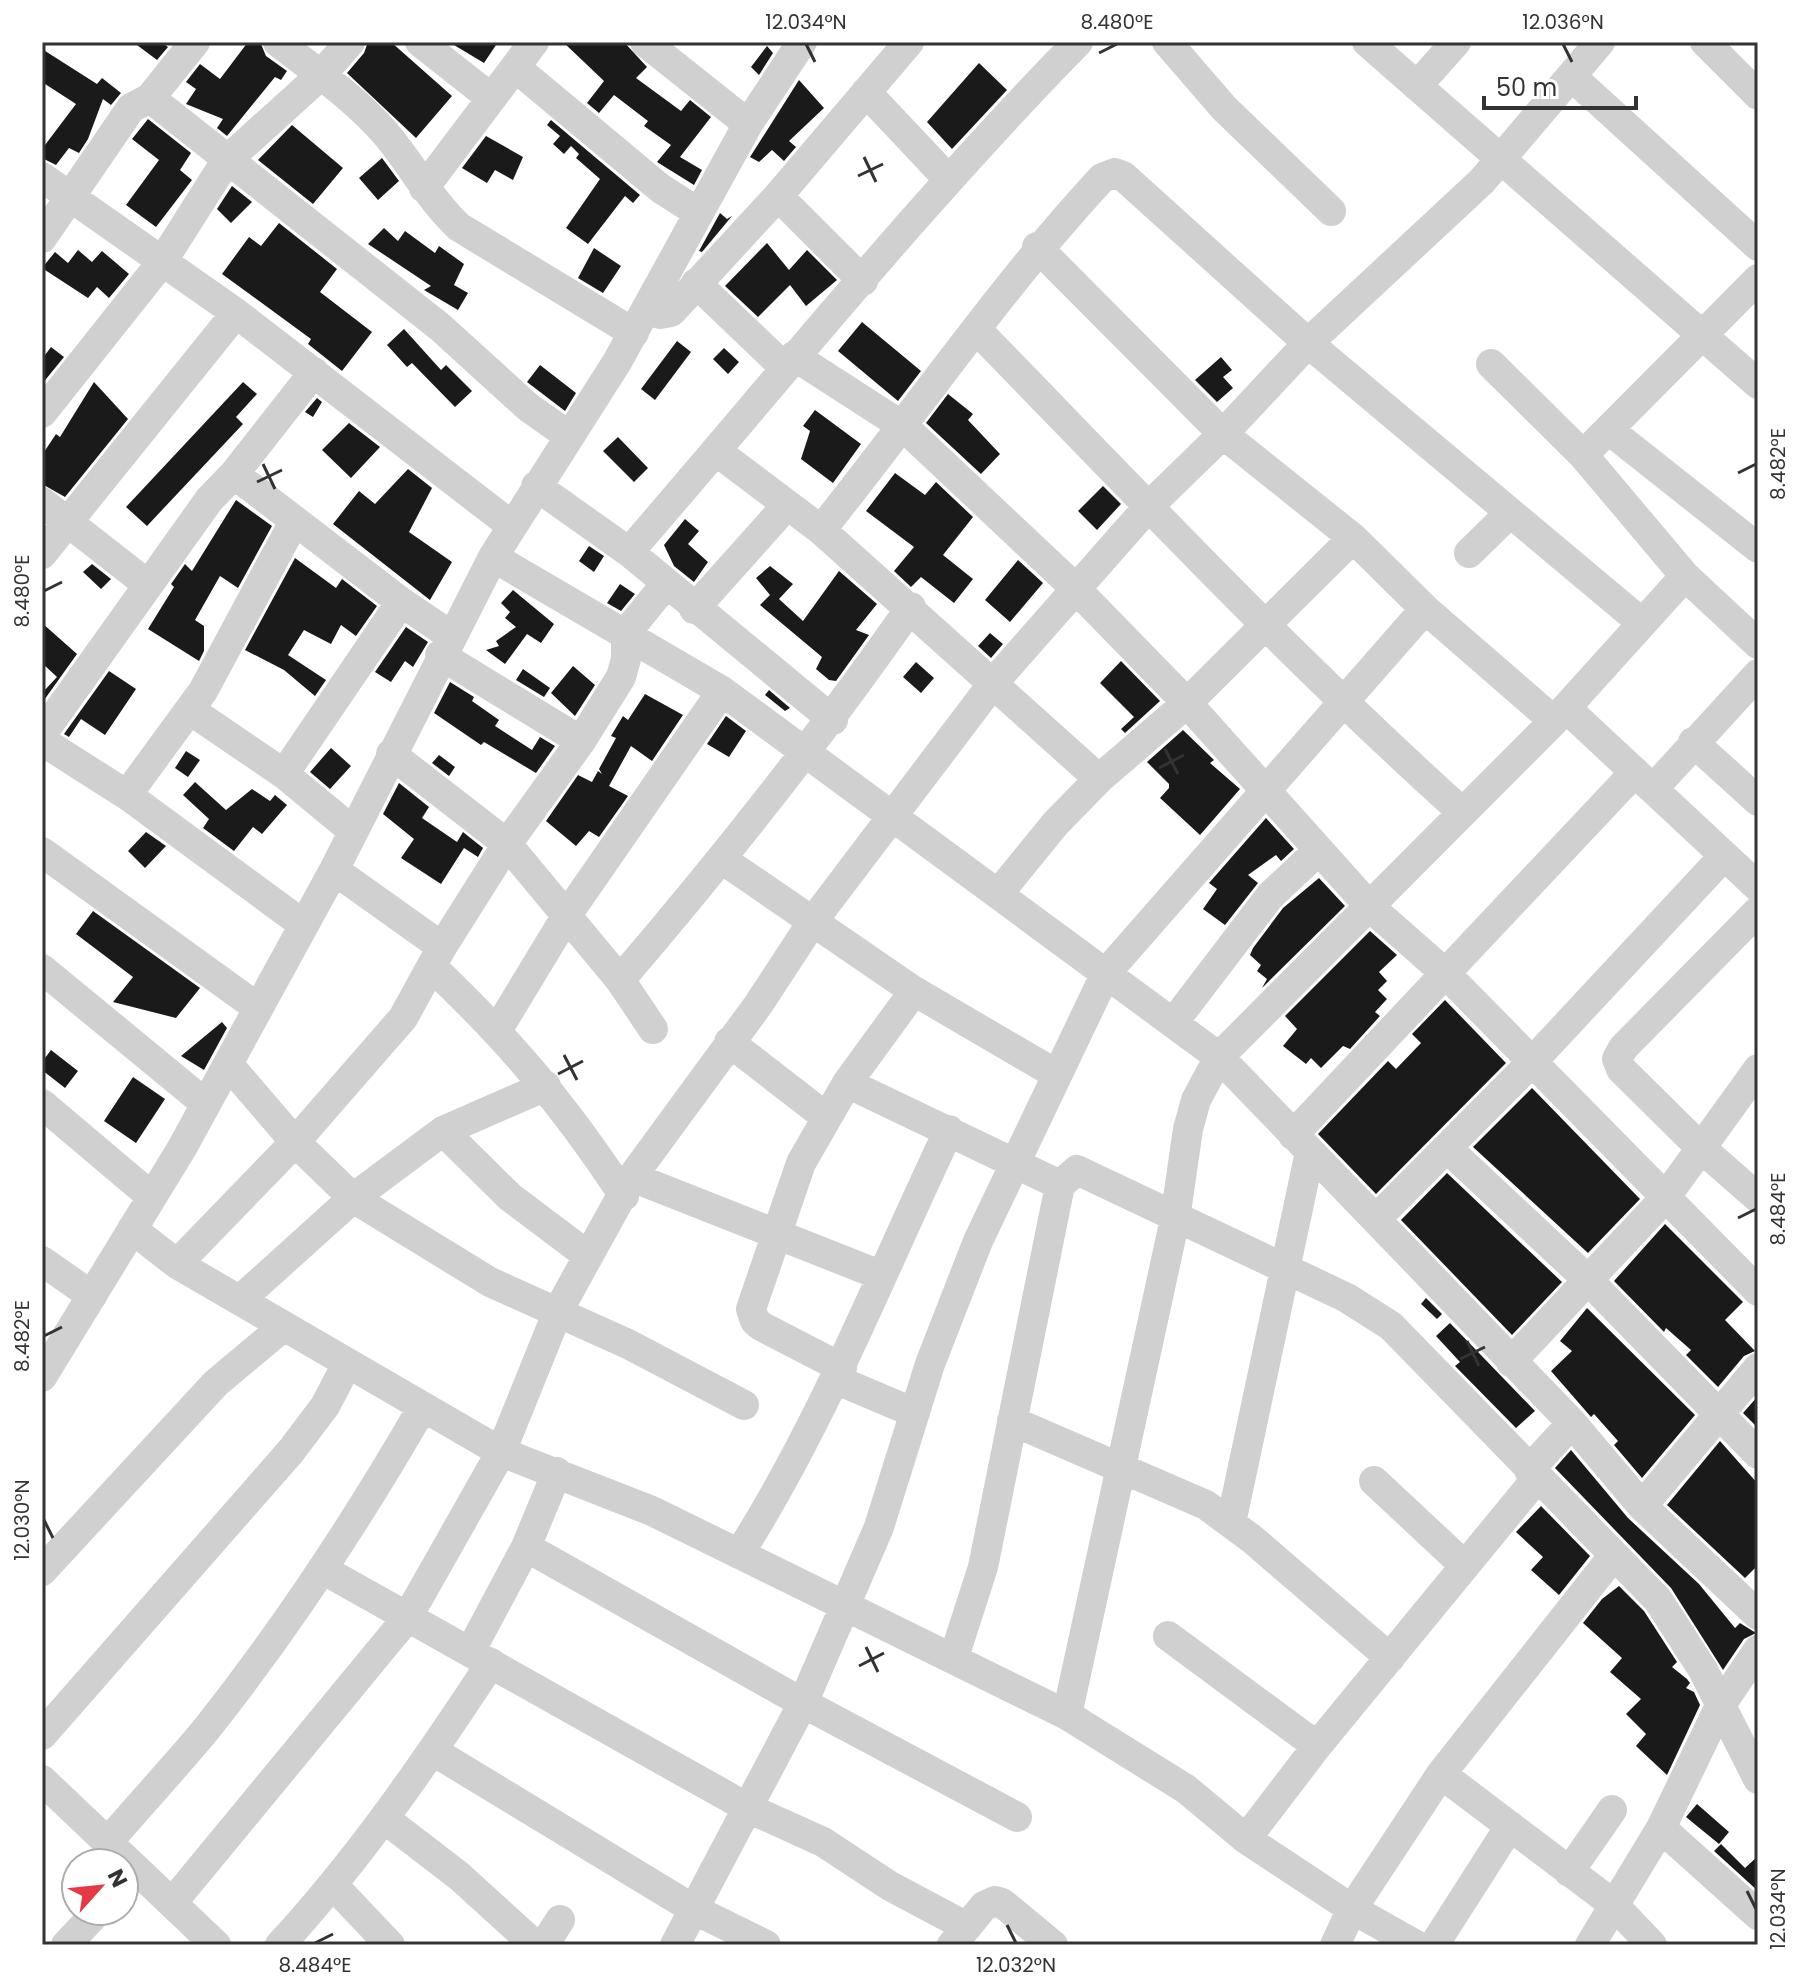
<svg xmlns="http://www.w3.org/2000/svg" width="1800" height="1987" font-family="Poppins,sans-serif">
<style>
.building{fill:#1a1a1a}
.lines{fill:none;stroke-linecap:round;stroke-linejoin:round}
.minor{stroke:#d0d0d0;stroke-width:30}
.ticks{fill:none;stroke:#333;stroke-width:3}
.neatline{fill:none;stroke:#333;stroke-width:3}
.ticks-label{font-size:20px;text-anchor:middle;fill:#333}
</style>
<rect width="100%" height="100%" fill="#fff"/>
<!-- building -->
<path class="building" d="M 133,42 L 161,42 L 168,47 L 157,60 Z
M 248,42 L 261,44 L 266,56 L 287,71 L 281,80 L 275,77 L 227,136 L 217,128 L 223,119 L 186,104 L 196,89 L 186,82 L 200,64 L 220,79 Z
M 368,42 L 391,42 L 452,96 L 416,138 L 347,73 L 364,53 Z
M 449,42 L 498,42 L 484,63 Z
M 563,42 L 624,42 L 647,67 L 636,78 L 681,111 L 690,100 L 711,117 L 680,157 L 702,170 L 694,185 L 657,162 L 671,145 L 644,126 L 648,121 L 614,95 L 599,113 L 587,103 L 604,81 Z
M 767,46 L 773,53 L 759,75 L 751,67 Z
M 42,49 L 97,84 L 102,78 L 121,93 L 111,105 L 103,99 L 88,139 L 79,153 L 69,148 L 56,165 L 42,158 L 42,149 L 76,104 L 42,82 Z
M 979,63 L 1007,90 L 952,149 L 927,122 Z
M 799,80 L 824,108 L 789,141 L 796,147 L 784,161 L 772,150 L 759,162 L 750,157 Z
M 148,119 L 191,153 L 180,170 L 192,180 L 156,227 L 126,205 L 159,160 L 132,139 Z
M 551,120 L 640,195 L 633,203 L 625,196 L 588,244 L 566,228 L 600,179 L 576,158 L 579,154 L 571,146 L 564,154 L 553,144 L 560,136 L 547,125 Z
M 292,125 L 343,168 L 313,204 L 258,160 Z
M 486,136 L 523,157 L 513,180 L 495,170 L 487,183 L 462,168 Z
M 382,158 L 399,181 L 378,200 L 359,178 Z
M 232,186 L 252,202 L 231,223 L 217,209 Z
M 720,213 L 727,219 L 732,216 L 702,252 L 699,251 Z
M 279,223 L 337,269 L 320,292 L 372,332 L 342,371 L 308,344 L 311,339 L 222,274 L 249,237 L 261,246 Z
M 384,228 L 398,241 L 405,231 L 435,253 L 439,246 L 464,264 L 454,285 L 468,293 L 458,310 L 424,290 L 431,286 L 368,244 Z
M 767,243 L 789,270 L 807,250 L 837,280 L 806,306 L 790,285 L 758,317 L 725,286 Z
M 594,248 L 621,266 L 603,293 L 578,278 Z
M 78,250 L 92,262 L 102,251 L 129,274 L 109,298 L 97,287 L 88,298 L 42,268 L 55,252 L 68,263 Z
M 862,322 L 921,371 L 898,401 L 838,351 Z
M 404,329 L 441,370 L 446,365 L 472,391 L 455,407 L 412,363 L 407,367 L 387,345 Z
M 677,341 L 691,352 L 655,400 L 641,389 Z
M 51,347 L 64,357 L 42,384 L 42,359 Z
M 724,348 L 739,362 L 728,374 L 713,359 Z
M 1221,357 L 1232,370 L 1223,377 L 1233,388 L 1217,402 L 1195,380 Z
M 540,365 L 576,393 L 565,411 L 527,382 Z
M 94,382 L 128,419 L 65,497 L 42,484 L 42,455 L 56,434 L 60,437 Z
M 243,382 L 257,394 L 236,417 L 243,424 L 147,526 L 126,507 Z
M 948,394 L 973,414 L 968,420 L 1000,454 L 981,474 L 926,423 Z
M 317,398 L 322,402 L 313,417 L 305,412 Z
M 815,410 L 861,444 L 833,483 L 801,459 L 810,431 L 803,426 Z
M 349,423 L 380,447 L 351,478 L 322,450 Z
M 618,437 L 648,468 L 634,482 L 603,451 Z
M 408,469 L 432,488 L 409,532 L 452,562 L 430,600 L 333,524 L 359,491 L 375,504 Z
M 895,473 L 925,495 L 936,482 L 973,517 L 943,555 L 973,579 L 954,603 L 921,577 L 911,587 L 894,571 L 914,547 L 866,511 Z
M 1103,486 L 1121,504 L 1097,530 L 1078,511 Z
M 236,500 L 272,526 L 238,588 L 220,576 L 195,620 L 204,626 L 204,651 L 199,661 L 148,629 L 174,587 L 171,584 L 185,564 L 192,571 Z
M 685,519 L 699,531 L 688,544 L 708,562 L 694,582 L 674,566 L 664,545 Z
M 589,546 L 604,556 L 594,572 L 579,561 Z
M 295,558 L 336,588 L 342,579 L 377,606 L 356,636 L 341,625 L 331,644 L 304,630 L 288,655 L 326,680 L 315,696 L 284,670 L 245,650 Z
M 1018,560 L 1043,583 L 1010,622 L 985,600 Z
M 92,564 L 111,579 L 101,589 L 83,572 Z
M 770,566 L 793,584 L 779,599 L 803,621 L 839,571 L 877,604 L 856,630 L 869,635 L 836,681 L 829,680 L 816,669 L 822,657 L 760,605 L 770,595 L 756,578 Z
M 620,584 L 635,594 L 621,611 L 607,603 Z
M 513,590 L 554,624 L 541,643 L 527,634 L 505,664 L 486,650 L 499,646 L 496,641 L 516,627 L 505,618 L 510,612 L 501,603 Z
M 42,623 L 77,654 L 42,703 L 42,693 L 57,677 L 42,663 Z
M 406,627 L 428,642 L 413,667 L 405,661 L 391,682 L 375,672 Z
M 990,633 L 1003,644 L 991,658 L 978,646 Z
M 1121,661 L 1160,701 L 1125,733 L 1121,729 L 1134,717 L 1100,683 Z
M 916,662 L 934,678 L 921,693 L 903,677 Z
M 573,666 L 595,685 L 575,716 L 551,693 Z
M 523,669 L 550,688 L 544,697 L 516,680 Z
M 109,671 L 136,689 L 105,735 L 81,719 L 69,737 L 64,734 Z
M 450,682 L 474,697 L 472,701 L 499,720 L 495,726 L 532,750 L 540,737 L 555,746 L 536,773 L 484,742 L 481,745 L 434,713 Z
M 769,690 L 790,708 L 785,711 L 765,695 Z
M 645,694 L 683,715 L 652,761 L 631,746 L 609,786 L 628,796 L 599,837 L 589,831 L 576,846 L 546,821 L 578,775 L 592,782 L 598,771 L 602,774 L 599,769 L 616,738 L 611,736 L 623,716 L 628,720 Z
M 726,716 L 746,731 L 729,757 L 707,744 Z
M 1183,730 L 1214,760 L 1210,763 L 1240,789 L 1200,835 L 1160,798 L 1169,788 L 1169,784 L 1147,762 Z
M 331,748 L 351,766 L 330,789 L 310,772 Z
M 186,751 L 200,760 L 188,777 L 175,768 Z
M 439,755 L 455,767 L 449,776 L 432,763 Z
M 195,782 L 226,810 L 252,789 L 270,801 L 275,795 L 287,805 L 262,834 L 253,827 L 234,851 L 203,828 L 209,819 L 183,795 Z
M 399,783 L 429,807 L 422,818 L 457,842 L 463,832 L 483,848 L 478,857 L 464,848 L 441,884 L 401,858 L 414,839 L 383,814 Z
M 1266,818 L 1294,849 L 1281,861 L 1276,855 L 1248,875 L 1258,883 L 1225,925 L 1203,909 L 1217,889 L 1209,883 Z
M 146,832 L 166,846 L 145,868 L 128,851 Z
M 1319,878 L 1345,906 L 1262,988 L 1267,979 L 1257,971 L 1261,965 L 1250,955 L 1253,948 L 1283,908 Z
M 93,911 L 200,988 L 176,1018 L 113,1002 L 133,977 L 76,934 Z
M 1370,931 L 1397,955 L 1379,972 L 1387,981 L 1378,990 L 1387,999 L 1375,1012 L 1380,1016 L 1350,1049 L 1343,1046 L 1321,1068 L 1311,1058 L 1306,1064 L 1283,1046 L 1297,1029 L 1285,1016 Z
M 1445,1000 L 1506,1063 L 1376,1194 L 1318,1134 L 1388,1061 L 1396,1069 L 1421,1043 L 1412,1034 Z
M 222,1022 L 227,1028 L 204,1070 L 181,1056 Z
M 51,1050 L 78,1071 L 65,1088 L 42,1070 L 42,1062 Z
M 133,1077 L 165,1099 L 136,1143 L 104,1121 Z
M 1532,1088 L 1640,1199 L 1588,1253 L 1473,1147 Z
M 1447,1173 L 1562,1282 L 1512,1335 L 1401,1220 Z
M 1665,1224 L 1743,1302 L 1725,1320 L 1755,1351 L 1744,1356 L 1718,1387 L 1686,1355 L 1691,1350 L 1666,1328 L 1664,1332 L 1614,1281 Z
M 1426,1298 L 1442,1314 L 1437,1319 L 1421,1304 Z
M 1587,1308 L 1695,1415 L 1642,1478 L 1614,1445 L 1618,1441 L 1594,1414 L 1591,1417 L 1551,1371 L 1572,1351 L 1560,1341 Z
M 1450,1323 L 1535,1411 L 1516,1428 L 1455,1366 L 1460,1362 L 1436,1336 Z
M 1758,1396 L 1758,1428 L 1743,1413 Z
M 1720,1441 L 1758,1484 L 1758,1565 L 1745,1578 L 1667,1505 Z
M 1571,1450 L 1628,1518 L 1699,1584 L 1735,1628 L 1740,1623 L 1756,1633 L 1744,1639 L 1723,1670 L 1671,1588 L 1555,1468 Z
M 1541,1506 L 1590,1556 L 1559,1595 L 1531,1570 L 1543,1557 L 1516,1532 Z
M 1619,1586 L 1644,1611 L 1677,1662 L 1672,1667 L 1687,1679 L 1690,1683 L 1686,1688 L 1694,1692 L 1700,1705 L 1667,1775 L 1636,1746 L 1646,1734 L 1626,1714 L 1641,1699 L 1610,1672 L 1622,1658 L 1583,1623 L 1602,1599 Z
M 1697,1804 L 1729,1832 L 1719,1844 L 1686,1817 Z
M 1721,1844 L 1745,1868 L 1758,1856 L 1758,1891 L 1714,1851 Z"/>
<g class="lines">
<!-- minor -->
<path class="minor" d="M 278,42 C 315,71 355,98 386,134 C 412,165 430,200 459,227 L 634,333
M 420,42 L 491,98
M 645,42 L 748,124
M 1167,42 L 1224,108 L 1331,211
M 1367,42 L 1758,384
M 1705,42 L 1758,95
M 515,67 L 660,188 L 699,213
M 1571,76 L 1758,246
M 1417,86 L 1456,42
M 866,92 L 949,180
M 150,98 L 440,327 L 528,407 L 569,436
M 42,177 L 236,313 L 512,526
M 424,188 L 534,42
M 778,196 L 863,281
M 42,238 L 131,108 L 150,98 L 195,42
M 1037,247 L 1223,434 L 1353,538 L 1425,609 L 1554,721
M 696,283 L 785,368
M 647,310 L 660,314 L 671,312 L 778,196 L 909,42
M 977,330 C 1136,493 1292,659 1462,812
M 794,356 L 904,427 L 1075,588 L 1187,703 L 1370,907 L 1445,973 L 1758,1291
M 1491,364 L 1583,455 L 1685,576 L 1758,644
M 42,413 L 162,262 L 226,161 L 321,75 L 350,42
M 1609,430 L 1758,548
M 716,451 L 821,530 L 1099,779
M 1583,455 L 1758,279
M 234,474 L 401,602 L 450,635
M 536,486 L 629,552 L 833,720
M 42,502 L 147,584
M 821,530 C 915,413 1000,288 1102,178 L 1115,173 L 1123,176 L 1308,343 L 1642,623
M 629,552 C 777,381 919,204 1078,42
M 1469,553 L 1510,513
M 42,554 L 236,313
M 493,557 L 722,691 L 1219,1057 L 1572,1423 L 1642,1506 L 1758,1615
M 694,609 L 787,505
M 440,655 L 581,741
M 1566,708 L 1758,887
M 190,710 L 284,774 L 353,831
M 42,734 L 209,500 L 234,474 L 314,372
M 42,741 L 127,795 L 304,925
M 1693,742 L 1758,801
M 391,754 L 507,844 L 620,980 L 653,1029
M 284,774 L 401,602
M 1653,789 L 1758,674
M 127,795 L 203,691 L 294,522
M 42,852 L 258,1008
M 723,860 L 914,991 L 1056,1074
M 334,870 L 442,947
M 998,894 L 1055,824 L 1099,779 L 1187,703 L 1353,538
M 1758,911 L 1623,1048 L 1617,1059 L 1621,1069 L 1701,1148 L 1758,1198
M 432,967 C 511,1042 564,1105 624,1196
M 42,969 L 206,1104
M 620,980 C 723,860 820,737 911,607
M 1173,1023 L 1270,896 L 1318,851
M 498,1029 L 567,915 L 722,691
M 729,1042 L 826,1117
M 228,1064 L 295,1142 L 353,1198 L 490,1282 L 628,1344 L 744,1405
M 847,1083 L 1060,1185 L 1077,1170 L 1347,1298 L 1391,1326 L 1658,1600 L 1703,1670 L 1758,1779
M 42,1104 L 152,1197
M 443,1131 L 510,1197 L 587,1255
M 1293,1135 L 1635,772
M 1447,1148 L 1588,1280 L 1758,1454
M 632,1177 L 880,1275
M 1376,1219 L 1531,1063 L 1724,856
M 132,1229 L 177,1264 L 501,1452 L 652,1511 L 1067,1715 L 1186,1789 L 1246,1839 L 1352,1909 L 1416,1945
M 42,1261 L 92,1296
M 177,1264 L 295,1142 L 403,1018 L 442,947 L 507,844 L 581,741 L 621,677 L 626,659 L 626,633 L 665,585
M 240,1300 L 353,1198 L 443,1131 L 546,1086
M 1511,1362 L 1665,1198 L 1758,1069
M 842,1368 L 761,1326 L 755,1321 L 751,1309 L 801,1163 L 847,1083 L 914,991
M 42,1377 L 182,1148 L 334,870 L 493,557 L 617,362 L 748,124 L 802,42
M 837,1380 L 915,1413
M 1012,1421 L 1206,1505 L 1252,1539 L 1390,1658
M 1529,1470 L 1572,1423
M 1374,1481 L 1465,1566
M 1642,1506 L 1758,1368
M 1231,1523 L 1310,1152
M 526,1547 L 803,1703 L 1017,1817
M 739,1554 C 824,1420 881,1273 949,1130
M 322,1569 L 748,1808 L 823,1842 L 890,1886 L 967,1927
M 42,1571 L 216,1383 L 283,1327
M 1168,1636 L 1317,1746
M 471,1650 L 526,1547 L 557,1472
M 954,1657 L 983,1567 L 1060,1185
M 1067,1715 L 1175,1219 L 1188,1129 L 1196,1100 L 1219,1057 L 1554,721 L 1685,576
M 42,1735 L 291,1451 L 325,1406 L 347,1364
M 433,1751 L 695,1910 L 766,1945
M 1441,1774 L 1613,1904 L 1652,1945
M 42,1780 L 216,1945
M 385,1819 L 459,1876 L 535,1945
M 1661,1828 L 1758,1915
M 1246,1839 L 1317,1746 L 1537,1478
M 108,1842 C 141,1803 176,1766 208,1727 C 287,1627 358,1519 422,1408
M 1569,1872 L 1612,1810
M 334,1886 L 390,1945
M 172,1903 L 407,1618 L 501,1452 L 558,1311 L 632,1177 L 758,1005 L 813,921 L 994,682 L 1149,506 L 1223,434 L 1308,343 L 1482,181 L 1600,42
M 66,1945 L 98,1911
M 280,1945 C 360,1858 426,1762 491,1663
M 544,1945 L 560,1920
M 675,1945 L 803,1703 L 879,1527 L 930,1364 L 978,1241 L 1106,973 L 1425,609
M 952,1945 L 984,1906 L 995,1901 L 1002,1903 L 1053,1945
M 1335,1945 L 1352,1909 L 1441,1774 L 1614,1555
M 1434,1945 L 1510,1826
M 1590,1945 L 1661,1828 L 1719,1708 L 1758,1650"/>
</g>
<!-- ticks -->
<path class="ticks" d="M 806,44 L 815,62M 1563,44 L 1572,62M 1099,53 L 1117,44M 864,157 L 876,182M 858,176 L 883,164M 263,464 L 275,489M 1738,473 L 1756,464M 257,482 L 282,470M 44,591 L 62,582M 1165,749 L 1178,774M 1159,768 L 1184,755M 564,1055 L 577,1080M 558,1074 L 583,1061M 1738,1218 L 1756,1209M 44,1336 L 62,1327M 1467,1341 L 1479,1366M 1460,1359 L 1485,1347M 44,1520 L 53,1538M 866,1647 L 878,1672M 859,1666 L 884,1653M 1747,1891 L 1756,1909M 1007,1925 L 1016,1943M 315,1943 L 333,1934"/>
<!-- border -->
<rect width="1800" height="1987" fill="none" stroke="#ffffff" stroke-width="88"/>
<!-- north arrow -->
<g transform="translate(100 1887) rotate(63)"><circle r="38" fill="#ffffff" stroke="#adadad" stroke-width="2"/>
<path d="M0-6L14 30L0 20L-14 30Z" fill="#e63946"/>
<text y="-12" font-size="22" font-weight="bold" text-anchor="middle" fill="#333333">N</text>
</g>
<!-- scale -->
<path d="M1484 96v12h152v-12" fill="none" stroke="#333333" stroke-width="4"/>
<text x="1496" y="96" font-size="24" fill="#333333" stroke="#ffffff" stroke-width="6" paint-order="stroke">50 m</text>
<rect x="44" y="44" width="1712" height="1899" class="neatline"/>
<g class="ticks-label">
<text x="806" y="29">12.034°N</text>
<text x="1117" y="29">8.480°E</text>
<text x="1563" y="29">12.036°N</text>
<text transform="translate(1778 464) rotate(-90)" y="7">8.482°E</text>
<text transform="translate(22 591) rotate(-90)" y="7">8.480°E</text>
<text transform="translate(1778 1209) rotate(-90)" y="7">8.484°E</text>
<text transform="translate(22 1336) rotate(-90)" y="7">8.482°E</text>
<text transform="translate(22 1520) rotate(-90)" y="7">12.030°N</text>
<text transform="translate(1778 1909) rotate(-90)" y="7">12.034°N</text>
<text x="315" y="1972">8.484°E</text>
<text x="1016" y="1972">12.032°N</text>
</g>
</svg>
